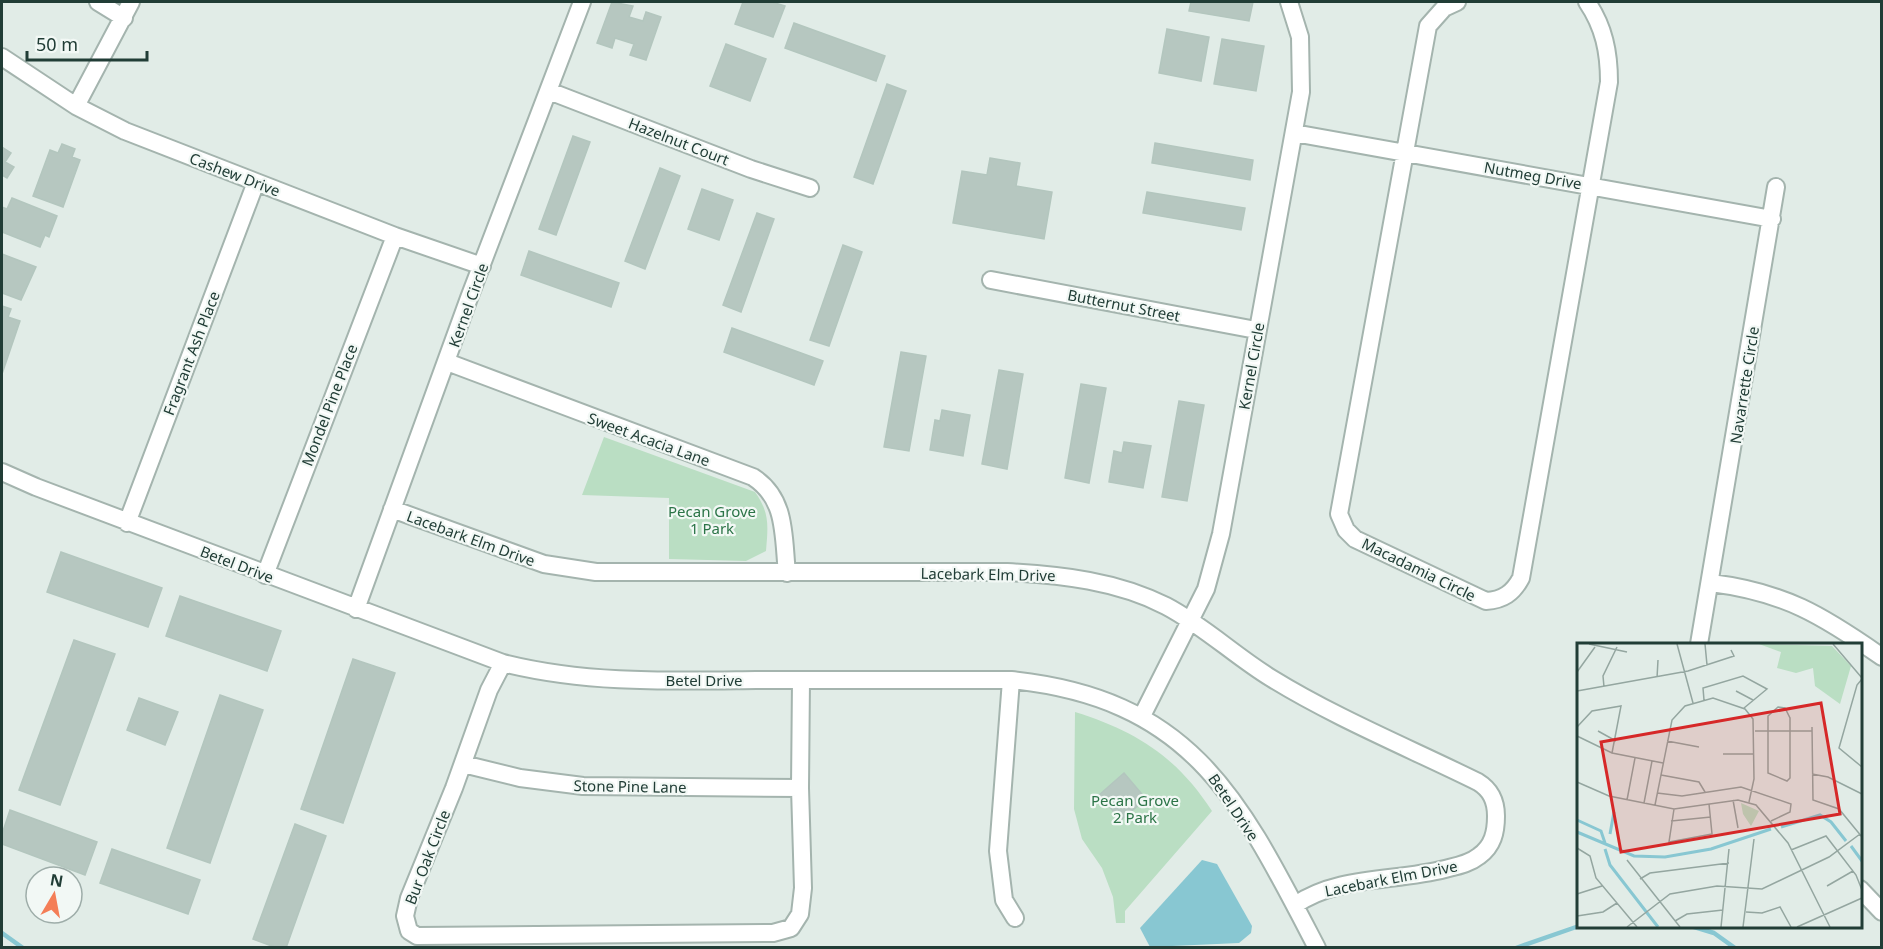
<svg xmlns="http://www.w3.org/2000/svg" width="1883" height="949" font-family="'Noto Sans',sans-serif">
<style>
.green{fill:#badec3}
.water{fill:#88c7d2}
.lines{fill:none;stroke-linecap:round;stroke-linejoin:round}
.stream{stroke:#88c7d2;stroke-width:4.5}
.building{fill:#b6c7c0;stroke:#b3c6be;stroke-width:1.5}
.minor-casing{stroke:#a4b4ae;stroke-width:20}
.minor{stroke:#fff;stroke-width:16}
.labels{text-anchor:middle;dominant-baseline:central;stroke-width:4.5;stroke-linejoin:round;paint-order:stroke}
.street-label{font-size:15px;fill:#213d36;stroke:#f2f8f5}
.park-label{font-size:15px;fill:#2b7447;stroke:#f2f8f5}
.inset-river{fill:none;stroke:#88c7d2;stroke-width:3}
.inset-road{fill:none;stroke:#94a6a0;stroke-width:1.5}
.view{fill:#d62828;fill-opacity:0.15;stroke:#d62828;stroke-width:3}
.inset-edge{fill:none;stroke:#213d36;stroke-width:3}
</style>
<rect width="100%" height="100%" fill="#e1ece7"/>
<!-- green -->
<path class="green" d="M 604,437 L 755,492 C 770,513 768,526 766,551 L 746,561 L 669,559 L 669,498 L 582,495 Z
M 1075,712 C 1136,731 1177,757 1212,811 L 1125,911 L 1125,923 L 1116,923 L 1113,897 L 1102,868 L 1082,839 L 1074,809 Z"/>
<!-- water -->
<path class="water" d="M 1202,860 L 1217,864 L 1252,926 L 1251,933 L 1239,943 L 1150,947 L 1140,928 Z"/>
<g class="lines">
<!-- stream -->
<path class="stream" d="M 1691,926 L 1714,933 L 1735,948
M 2,933 L 23,948
M 1516,948 L 1579,926"/>
</g>
<!-- building -->
<path class="building" d="M 612,2 L 633,6 L 629,17 L 643,21 L 646,12 L 661,17 L 646,60 L 630,55 L 634,44 L 615,38 L 612,48 L 597,43 Z
M 743,2 L 772,2 L 785,6 L 773,37 L 735,24 Z
M 1191,2 L 1253,2 L 1249,21 L 1189,11 Z
M 794,23 L 885,56 L 876,81 L 785,48 Z
M 1167,29 L 1209,37 L 1201,81 L 1159,73 Z
M 1222,39 L 1264,46 L 1256,91 L 1214,84 Z
M 726,44 L 766,59 L 750,101 L 710,86 Z
M 887,84 L 906,91 L 873,184 L 854,177 Z
M 573,136 L 590,142 L 556,235 L 539,229 Z
M 1155,143 L 1253,160 L 1250,180 L 1152,163 Z
M 62,144 L 75,149 L 72,157 L 80,160 L 63,207 L 33,196 L 50,150 L 58,153 Z
M 2,147 L 11,153 L 5,162 L 14,167 L 7,178 L 2,175 Z
M 990,158 L 1020,163 L 1016,186 L 1052,192 L 1044,239 L 953,223 L 962,171 L 987,175 Z
M 660,168 L 680,176 L 645,269 L 625,261 Z
M 702,189 L 733,200 L 719,240 L 688,229 Z
M 1147,192 L 1245,208 L 1241,230 L 1143,213 Z
M 12,198 L 57,216 L 49,237 L 45,235 L 40,247 L 2,232 L 2,207 L 7,209 Z
M 757,213 L 774,219 L 741,312 L 723,305 Z
M 843,245 L 862,252 L 829,346 L 810,340 Z
M 529,251 L 619,283 L 611,307 L 521,275 Z
M 2,254 L 36,267 L 21,300 L 2,293 Z
M 2,306 L 11,309 L 8,317 L 20,321 L 2,374 Z
M 732,328 L 823,361 L 814,385 L 724,352 Z
M 901,352 L 926,356 L 909,451 L 884,447 Z
M 999,370 L 1023,374 L 1007,469 L 982,464 Z
M 1081,384 L 1106,388 L 1089,483 L 1065,478 Z
M 1179,401 L 1204,405 L 1187,501 L 1162,497 Z
M 942,410 L 970,415 L 963,456 L 930,450 L 935,420 L 940,421 Z
M 1124,442 L 1151,446 L 1143,488 L 1109,482 L 1114,451 L 1122,453 Z
M 61,552 L 162,588 L 148,627 L 47,592 Z
M 180,596 L 281,631 L 267,671 L 166,636 Z
M 74,640 L 115,654 L 60,805 L 19,790 Z
M 353,659 L 395,673 L 343,823 L 301,809 Z
M 220,695 L 263,710 L 210,863 L 167,848 Z
M 139,698 L 178,712 L 165,745 L 127,730 Z
M 1124,773 L 1146,799 L 1121,820 L 1099,795 Z
M 10,810 L 97,842 L 85,875 L 2,844 L 2,834 Z
M 295,824 L 326,836 L 286,948 L 277,948 L 253,939 Z
M 112,849 L 200,880 L 188,914 L 100,883 Z"/>
<g class="lines">
<defs>
<path id="minor" d="M 98,2 L 124,18
M 1457,2 L 1444,8 L 1428,26 L 1339,514 L 1346,530 L 1355,539 L 1486,601 C 1503,600 1513,593 1521,578 L 1609,82 C 1609,52 1604,27 1587,2
M 2,57 L 76,106 L 125,131 L 395,236 L 482,266
M 549,91 L 751,169 L 810,188
M 76,106 L 131,2
M 1294,133 L 1772,219
M 991,280 L 1256,330
M 447,362 L 753,477 C 787,499 783,536 787,573
M 2,472 L 36,487 L 503,663 C 586,684 671,681 756,680 C 841,680 926,680 1011,680 C 1193,699 1240,800 1317,948
M 392,509 L 544,564 L 596,572 L 1007,572 C 1062,575 1117,581 1166,606 C 1204,626 1235,656 1271,678 C 1336,718 1409,748 1478,782 C 1491,790 1496,801 1496,816 C 1496,832 1493,846 1479,856 C 1469,864 1457,866 1445,869 C 1395,882 1339,875 1295,905
M 127,523 L 256,182
M 265,575 L 395,236
M 1711,583 C 1784,592 1822,615 1882,657
M 356,609 L 469,298 L 582,2
M 1699,644 L 1776,187
M 503,663 L 489,690 L 454,788 L 409,898 L 405,916 L 409,931 L 417,936 L 773,933 L 791,928 L 800,914 L 803,888 L 800,788 L 801,680
M 1011,680 L 998,851 L 1004,900 L 1015,918
M 1142,716 L 1206,589 L 1221,534 L 1301,92 L 1300,37 L 1289,2
M 463,764 L 520,778 L 583,786 L 800,788
M 1860,889 L 1882,912"/>
</defs>
<!-- minor casing -->
<use href="#minor" class="minor-casing"/>
<!-- minor -->
<use href="#minor" class="minor"/>
</g>
<g class="labels">
<!-- street labels -->
<g class="street-label">
<text transform="translate(679 141) rotate(21)">Hazelnut Court</text>
<text transform="translate(235 174) rotate(21)">Cashew Drive</text>
<text transform="translate(1533 175) rotate(10)">Nutmeg Drive</text>
<text transform="translate(468 305) rotate(-70)">Kernel Circle</text>
<text transform="translate(1124 305) rotate(11)">Butternut Street</text>
<text transform="translate(191 353) rotate(-69)">Fragrant Ash Place</text>
<text transform="translate(1251 366) rotate(-80)">Kernel Circle</text>
<text transform="translate(1744 385) rotate(-81)">Navarrette Circle</text>
<text transform="translate(329 405) rotate(-69)">Mondel Pine Place</text>
<text transform="translate(649 439) rotate(20)">Sweet Acacia Lane</text>
<text transform="translate(471 538) rotate(20)">Lacebark Elm Drive</text>
<text transform="translate(237 564) rotate(21)">Betel Drive</text>
<text transform="translate(1419 569) rotate(26)">Macadamia Circle</text>
<text transform="translate(988 574) rotate(1)">Lacebark Elm Drive</text>
<text x="704" y="680">Betel Drive</text>
<text transform="translate(630 786) rotate(1)">Stone Pine Lane</text>
<text transform="translate(1234 807) rotate(56)">Betel Drive</text>
<text transform="translate(427 857) rotate(-69)">Bur Oak Circle</text>
<text transform="translate(1391 878) rotate(-11)">Lacebark Elm Drive</text>
</g>
<!-- park labels -->
<g class="park-label">
<text x="712" y="511">Pecan Grove<tspan x="712" dy="17">1 Park</tspan></text>
<text x="1135" y="800">Pecan Grove<tspan x="1135" dy="17">2 Park</tspan></text>
</g>
</g>
<!-- overview -->
<g transform="translate(1577 643)">
<rect width="285" height="285" fill="#e1ece7"/>
<path d="M 182,1 L 255,3 L 274,23 L 263,61 L 238,43 L 236,25 L 219,30 L 200,25 L 204,9 ZM 164,160 L 182,168 L 174,183 L 166,171 Z" fill="#badec3"/>
<path class="inset-river" d="M 0,177 L 24,188 L 28,200M 204,184 L 243,172 L 254,179 L 269,198M 0,189 L 57,213 L 88,214 L 134,206 L 194,186M 33,191 L 37,169M 274,203 L 285,218M 28,206 L 33,222 L 81,284"/>
<path class="inset-road" d="M 12,1 L 50,9M 100,1 L 116,60M 128,1 L 130,22M 256,1 L 285,35M 0,29 L 18,4M 80,35 L 81,17M 285,36 L 280,42 L 262,105 L 285,124M 27,44 L 26,33 L 40,4M 0,48 L 111,28 L 157,13 L 154,7M 159,48 L 176,57M 127,57 L 126,45 L 166,33 L 190,46 L 167,65M 201,64 L 208,65 L 213,75 L 213,135 L 210,138 L 191,130 L 191,73 ZM 0,84 L 15,68 L 44,63 L 35,110M 235,84 L 236,157 L 262,166 L 285,194M 21,88 L 39,98M 178,88 L 235,88M 0,93 L 35,110 L 86,120M 90,98 L 122,104M 146,111 L 177,111M 235,131 L 251,134 L 285,151M 84,132 L 122,139 L 128,149M 0,139 L 32,153 L 97,166 L 161,157 L 179,162 L 211,200 L 253,284M 80,150 L 105,153 L 164,144 L 214,161 L 213,169 L 194,178M 50,157 L 58,115M 156,157 L 161,185M 67,160 L 75,118M 78,162 L 95,77 L 108,63 L 136,55 L 168,66 L 176,76 L 177,136 L 172,159M 97,166 L 92,199 L 135,191 L 132,161M 94,178 L 134,174M 0,205 L 13,213 L 19,235 L 60,284M 214,207 L 249,193 L 279,232 L 285,247M 50,217 L 103,284M 63,236 L 73,230 L 152,220M 250,243 L 276,228M 0,251 L 25,243M 169,269 L 185,270 L 203,264 L 214,284M 0,273 L 26,269 L 40,260M 98,278 L 110,271 L 146,267M 50,284 L 93,251 L 140,243 L 185,246 L 252,214 L 283,191M 144,284 L 152,206M 166,284 L 177,196M 220,284 L 285,255"/>
<path class="view" d="M 244,60 L 263,171 L 44,209 L 24,99 Z"/>
<rect width="285" height="285" class="inset-edge"/>
</g>
<!-- border -->
<rect width="1883" height="949" fill="none" stroke="#213d36" stroke-width="6"/>
<!-- north arrow -->
<g transform="translate(54 895) rotate(10)"><circle r="28" fill="#f2f8f5" stroke="#9eada9" stroke-width="1.5"/>
<path d="M0-4.5L10 22L0 15L-10 22Z" fill="#f47e57"/>
<text y="-9" font-size="16" font-weight="bold" text-anchor="middle" fill="#213d36">N</text>
</g>
<!-- scale -->
<path d="M27 51v9h120v-9" fill="none" stroke="#213d36" stroke-width="3"/>
<text x="36" y="51" font-size="18" fill="#213d36" stroke="#f2f8f5" stroke-width="4.5" paint-order="stroke">50 m</text>
</svg>
